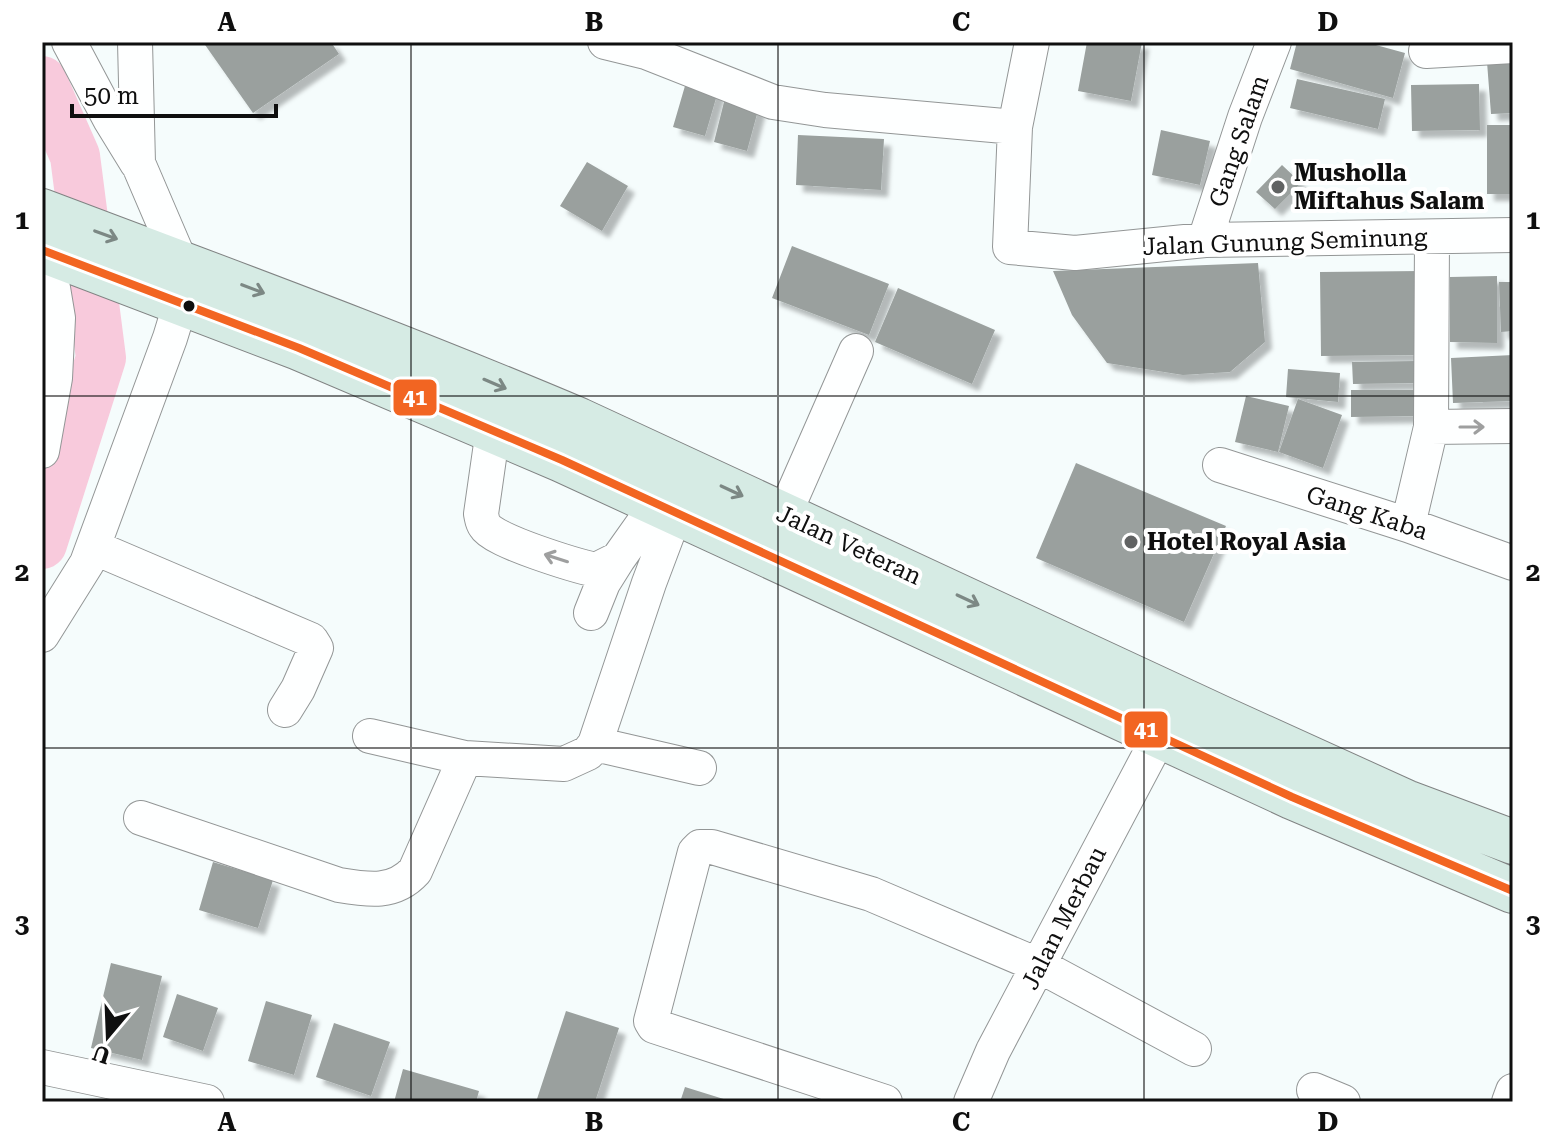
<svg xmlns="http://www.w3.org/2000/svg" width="1555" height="1144" font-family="'Roboto Serif',serif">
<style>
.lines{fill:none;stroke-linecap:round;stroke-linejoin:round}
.river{stroke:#f8cadc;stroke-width:50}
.building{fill:#9aa09e;filter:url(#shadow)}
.minor-casing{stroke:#939696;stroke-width:36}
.highway-casing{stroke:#808383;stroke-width:46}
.minor{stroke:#feffff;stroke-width:34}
.highway{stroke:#d6ebe4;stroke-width:44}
.bus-1-casing{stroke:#fff;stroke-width:14}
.bus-1{stroke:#f26522;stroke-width:8}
.oneway{stroke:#7c8884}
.oneway2{stroke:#9e9f9f}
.grid{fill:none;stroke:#0f0f0f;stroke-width:2;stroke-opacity:0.55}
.poi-dot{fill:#606262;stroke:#fff;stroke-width:3}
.bus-dot{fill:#0f0f0f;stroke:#fff;stroke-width:3}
.labels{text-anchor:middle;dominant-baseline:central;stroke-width:8;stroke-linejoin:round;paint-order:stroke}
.street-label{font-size:24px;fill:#0f0f0f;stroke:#fff}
.poi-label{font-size:24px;font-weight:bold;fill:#0f0f0f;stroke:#fff;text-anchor:start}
.line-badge{stroke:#fff;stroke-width:3}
.badge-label{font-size:22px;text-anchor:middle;font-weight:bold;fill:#fff}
.neatline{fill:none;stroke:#0f0f0f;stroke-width:3}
.grid-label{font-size:26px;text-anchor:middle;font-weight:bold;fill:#0f0f0f}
</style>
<defs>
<filter id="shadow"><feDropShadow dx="7" dy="7" stdDeviation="2" flood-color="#0004"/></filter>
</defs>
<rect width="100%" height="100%" fill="#f5fcfc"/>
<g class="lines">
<!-- river -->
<path class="river" d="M 42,81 L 75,156 L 101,358 L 42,544"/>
</g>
<!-- building -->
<path class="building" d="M 203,42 L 331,42 L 339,54 L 253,113 Z
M 1087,42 L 1142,42 L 1131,101 L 1078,91 Z
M 1297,42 L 1365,42 L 1405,53 L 1393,98 L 1290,69 Z
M 1513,61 L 1513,113 L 1491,114 L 1487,62 Z
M 687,79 L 719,88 L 705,136 L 673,127 Z
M 1297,79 L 1385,99 L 1378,129 L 1290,108 Z
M 1479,84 L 1480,130 L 1412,131 L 1411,85 Z
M 726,94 L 760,103 L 747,151 L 714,142 Z
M 1487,125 L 1513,125 L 1513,194 L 1487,194 Z
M 1161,130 L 1210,141 L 1200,185 L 1152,175 Z
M 798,135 L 884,139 L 881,190 L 796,185 Z
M 587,162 L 628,186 L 602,231 L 560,206 Z
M 1282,165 L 1301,183 L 1275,209 L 1256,192 Z
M 792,246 L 889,284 L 869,335 L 772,298 Z
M 1258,263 L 1265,342 L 1230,372 L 1183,375 L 1107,363 L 1072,315 L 1053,271 Z
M 1421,271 L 1422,355 L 1321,356 L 1320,272 Z
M 1497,276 L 1497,343 L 1450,342 L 1450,277 Z
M 1499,282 L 1513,282 L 1513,331 L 1501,332 Z
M 898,288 L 995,330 L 972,384 L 875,342 Z
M 1513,355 L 1513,401 L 1453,403 L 1451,358 Z
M 1416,361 L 1416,383 L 1353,384 L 1352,362 Z
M 1288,369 L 1340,373 L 1338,402 L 1286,397 Z
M 1351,390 L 1417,390 L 1418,416 L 1351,417 Z
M 1246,396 L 1289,406 L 1278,452 L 1235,442 Z
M 1298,399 L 1342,415 L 1323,468 L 1279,452 Z
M 1076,463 L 1226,526 L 1184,622 L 1036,558 Z
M 213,862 L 273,880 L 258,928 L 199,910 Z
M 111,963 L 162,976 L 142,1060 L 91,1048 Z
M 177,994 L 218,1008 L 203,1051 L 163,1037 Z
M 266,1001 L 312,1015 L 294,1075 L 248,1061 Z
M 566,1011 L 619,1028 L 595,1102 L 536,1102 Z
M 334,1023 L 390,1042 L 371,1096 L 316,1077 Z
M 403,1069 L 479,1091 L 476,1102 L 394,1102 Z
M 685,1087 L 730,1101 L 730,1102 L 680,1102 Z"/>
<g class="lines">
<defs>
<path id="minor" d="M 69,42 L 110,119 L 137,163
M 135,42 L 138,163 L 180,261
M 605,42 L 646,52 L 773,102 L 825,110 L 1015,127
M 1032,42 L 1015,127 L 1010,247 L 1075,253 L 1205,240 L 1513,235
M 1426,51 L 1513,46
M 1205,240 L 1245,117 L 1274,42
M 1431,427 L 1513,426
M 493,430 L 481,514 C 482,518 482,522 485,526 C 493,541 577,566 596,570 L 618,559 L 657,504
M 42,451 L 55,378 L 58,318 L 47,252
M 1220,465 L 1408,525 L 1513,563
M 784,515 L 856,351
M 1408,525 L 1431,427 L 1432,237
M 93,547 L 311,640 L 316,648 L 298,689 L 285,710
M 591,613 L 603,583 L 618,559
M 42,635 L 87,563 L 170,338 L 181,302
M 370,736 L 465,758 L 564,764 L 588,753 L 595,744 L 649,583 L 675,514
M 595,744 L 699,768
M 141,818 L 339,885 C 369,890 394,894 415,871 L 465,758
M 42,1067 L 207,1102
M 1314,1090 L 1343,1102
M 885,1102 L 654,1026 L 651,1021 L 695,852 L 700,847 L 712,847 L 871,894 L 1040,966 L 1194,1049
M 971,1102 L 993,1051 L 1160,735
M 1509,1102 L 1513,1091"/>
<path id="highway" d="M 42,211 C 222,279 402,345 579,420 L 1221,718 L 1406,802 L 1513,842
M 42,250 L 299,348 L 562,460 L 1292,797 L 1513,891"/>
</defs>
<!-- minor casing -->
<use href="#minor" class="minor-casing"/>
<!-- highway casing -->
<use href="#highway" class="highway-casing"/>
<!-- minor -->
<use href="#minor" class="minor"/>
<!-- highway -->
<use href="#highway" class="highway"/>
<defs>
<path id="bus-1" d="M 42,250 L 299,348 L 562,460 L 1292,797 L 1513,891"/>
</defs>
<!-- bus-1 casing -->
<use href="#bus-1" class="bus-1-casing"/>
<!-- bus-1 -->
<use href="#bus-1" class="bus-1"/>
</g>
<!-- one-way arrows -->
<defs><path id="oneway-shaft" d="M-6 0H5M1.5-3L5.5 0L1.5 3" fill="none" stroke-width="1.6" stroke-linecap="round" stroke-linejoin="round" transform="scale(2)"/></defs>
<g class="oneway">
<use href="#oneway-shaft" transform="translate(106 235) rotate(20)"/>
<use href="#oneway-shaft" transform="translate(253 289) rotate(21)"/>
<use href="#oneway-shaft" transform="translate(495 384) rotate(23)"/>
<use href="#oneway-shaft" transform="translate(732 491) rotate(25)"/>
<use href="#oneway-shaft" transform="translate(968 600) rotate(25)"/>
</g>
<g class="oneway2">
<use href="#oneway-shaft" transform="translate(1472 427)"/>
<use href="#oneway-shaft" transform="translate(556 558) rotate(-162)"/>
</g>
<!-- grid -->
<path class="grid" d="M 411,42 L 411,1102M 778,42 L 778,1102M 1144,42 L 1144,1102M 42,396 L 1513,396M 42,748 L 1513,748"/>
<!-- markers -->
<g class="poi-dot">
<circle cx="1278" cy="187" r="8"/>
<circle cx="1131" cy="542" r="8"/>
</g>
<circle class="bus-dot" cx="189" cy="306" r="7"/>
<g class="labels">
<!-- street labels -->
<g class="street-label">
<text transform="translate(1239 141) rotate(-71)">Gang Salam</text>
<text transform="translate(1285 242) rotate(-2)">Jalan Gunung Seminung</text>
<text transform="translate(1367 513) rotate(18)">Gang Kaba</text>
<text transform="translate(849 545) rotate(25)">Jalan Veteran</text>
<text transform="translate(1064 918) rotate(-63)">Jalan Merbau</text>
</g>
<!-- poi labels -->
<g class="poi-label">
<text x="1294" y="173">Musholla<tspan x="1294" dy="28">Miftahus Salam</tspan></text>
<text x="1147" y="542">Hotel Royal Asia</text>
</g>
</g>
<g class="line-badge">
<rect x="392" y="378" width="46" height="39" rx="8" fill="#f26522"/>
<rect x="1123" y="710" width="46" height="39" rx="8" fill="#f26522"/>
</g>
<g class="badge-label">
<text x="415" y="405">41</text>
<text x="1146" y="737">41</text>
</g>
<!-- border -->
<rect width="1555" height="1144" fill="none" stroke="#ffffff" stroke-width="88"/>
<!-- north arrow -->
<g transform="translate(108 1036) rotate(199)" stroke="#ffffff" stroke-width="6" paint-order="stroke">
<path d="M0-6L14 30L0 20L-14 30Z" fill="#0f0f0f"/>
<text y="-12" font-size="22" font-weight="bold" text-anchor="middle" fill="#0f0f0f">U</text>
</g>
<!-- scale -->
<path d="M72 104v12h204v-12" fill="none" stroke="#0f0f0f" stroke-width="4"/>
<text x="84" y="104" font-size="24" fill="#0f0f0f" stroke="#ffffff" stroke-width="6" paint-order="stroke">50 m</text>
<rect x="44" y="44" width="1467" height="1056" class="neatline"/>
<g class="grid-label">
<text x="227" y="31">A</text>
<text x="594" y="31">B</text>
<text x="961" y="31">C</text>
<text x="1328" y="31">D</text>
<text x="22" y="229">1</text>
<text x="1533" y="229">1</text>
<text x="22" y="581">2</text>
<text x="1533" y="581">2</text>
<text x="22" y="933">3</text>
<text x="1533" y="933">3</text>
<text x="227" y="1131">A</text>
<text x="594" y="1131">B</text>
<text x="961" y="1131">C</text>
<text x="1328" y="1131">D</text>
</g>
</svg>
